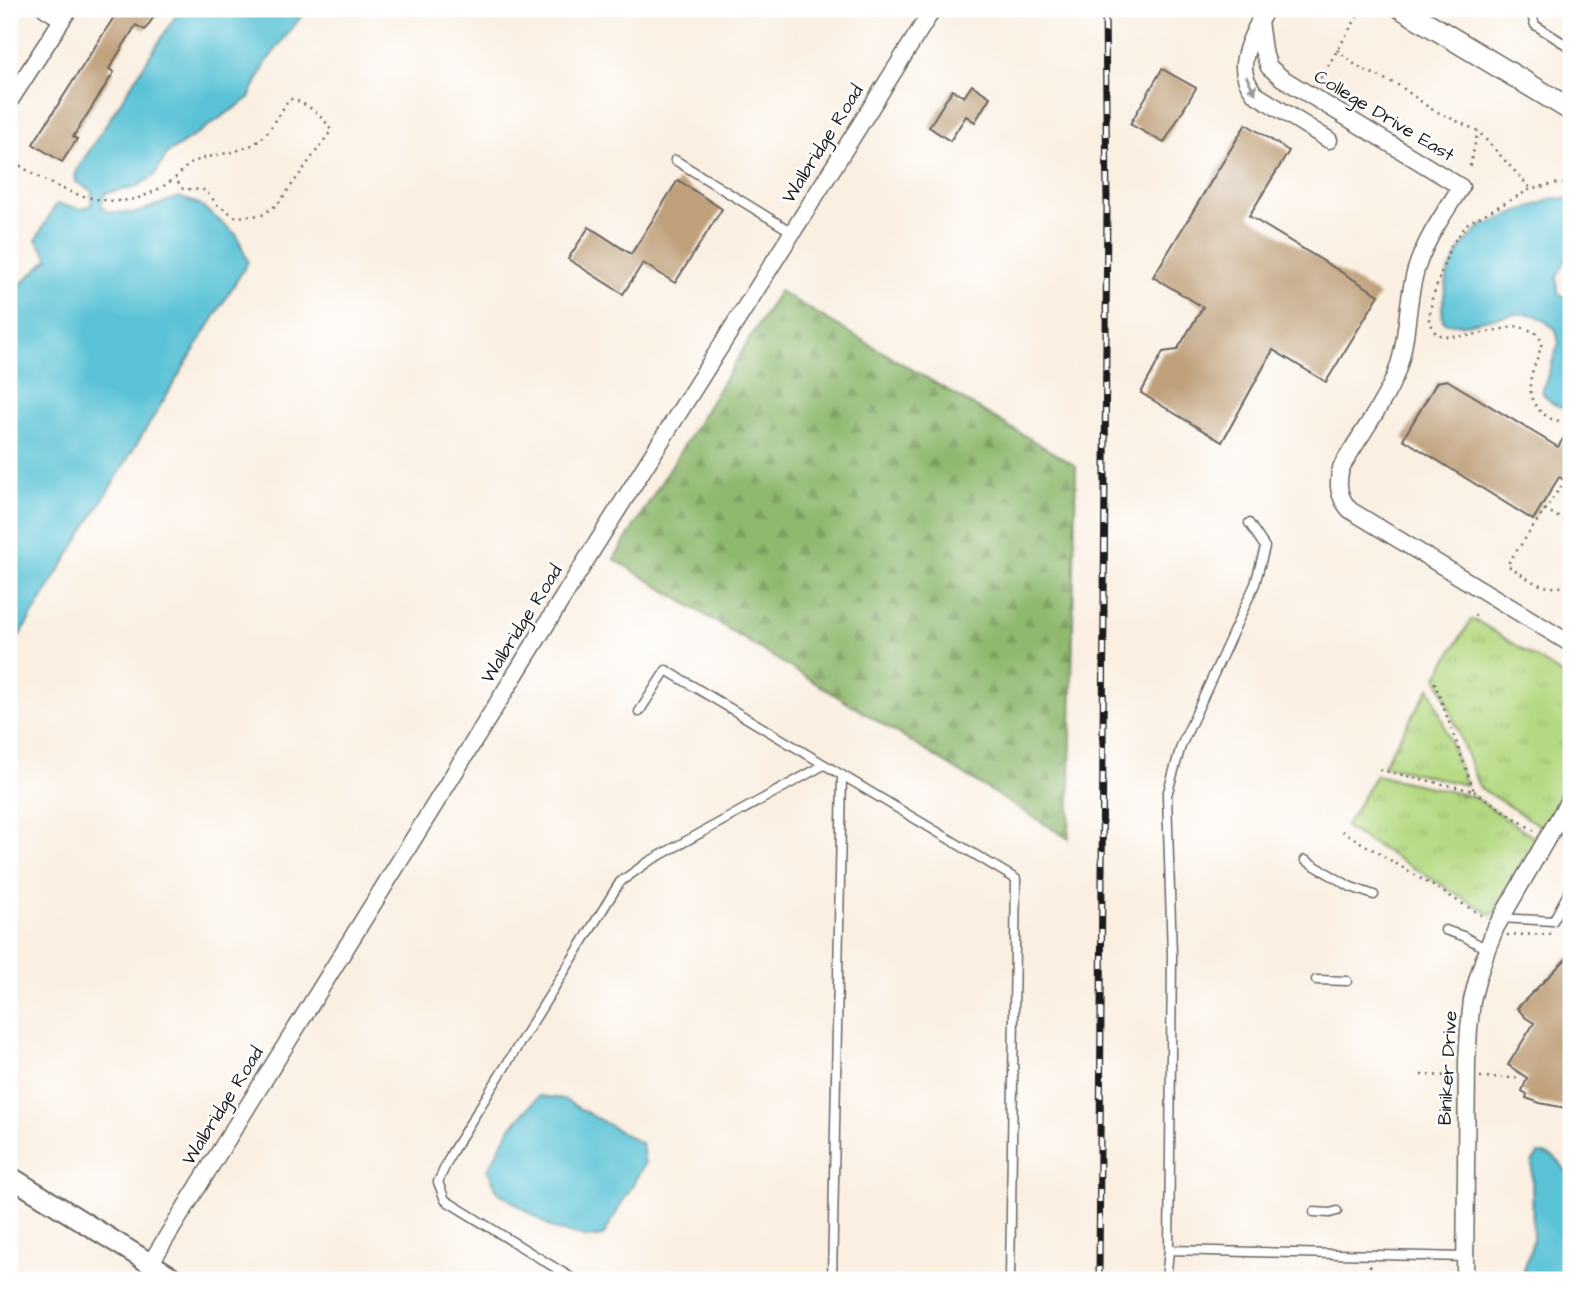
<svg xmlns="http://www.w3.org/2000/svg" width="1580" height="1289" font-family="'Architects Daughter',sans-serif">
<style>
.grass{fill:url(#grass-tufts);stroke:#687a4f;stroke-width:2}
.forest{fill:url(#forest-firs);stroke:#566a46;stroke-width:2}
.water{fill:#5ac2d6;stroke:#3b6f79;stroke-width:2}
.building{fill:#bfa07a}
.lines{fill:none;stroke-linecap:round;stroke-linejoin:round}
.service-casing{stroke:#6a6661;stroke-width:11}
.minor-casing{stroke:#6a6661;stroke-width:19}
.tertiary-casing{stroke:#6a6661;stroke-width:23}
.secondary-casing{stroke:#6a6661;stroke-width:24}
.path{stroke:#6a6661;stroke-width:2.5;stroke-dasharray:2 5;stroke-linecap:butt}
.service{stroke:#fff;stroke-width:8}
.minor{stroke:#fff;stroke-width:16}
.tertiary{stroke:#fff;stroke-width:19}
.secondary{stroke:#fff;stroke-width:21}
.rail-casing{stroke:#1c1c1c;stroke-width:7}
.rail{stroke:#fff;stroke-width:4.5;stroke-dasharray:13;stroke-linecap:butt}
.oneway{fill:#999}
.labels{text-anchor:middle;dominant-baseline:central;stroke-width:5;stroke-linejoin:round;paint-order:stroke}
.street-label{font-size:19px;fill:#1c1c1c;stroke:#fff}
</style>
<defs>
<pattern id="grass-tufts" width="24" height="20" patternUnits="userSpaceOnUse" patternTransform="scale(1.75)"><rect width="24" height="20" fill="#b5d982"/><path d="M3 7l-1-3M5 7V3M7 7l1-3M15 17l-1-3M17 17v-4M19 17l1-3" fill="none" stroke="#9bba70"/></pattern>
<pattern id="forest-firs" width="22" height="20" patternUnits="userSpaceOnUse" patternTransform="scale(1.75)"><rect width="22" height="20" fill="#90b970"/><path d="M5 1l3.5 6h-7zM16 11l3.5 6h-7z" fill="#7c9e60"/></pattern>
</defs>
<rect width="100%" height="100%" fill="#fff"/>
<filter id="ink" filterUnits="userSpaceOnUse"><feTurbulence type="fractalNoise" baseFrequency=".0143" numOctaves="2"/><feDisplacementMap in="SourceGraphic" scale="14" xChannelSelector="R" yChannelSelector="G"/><feConvolveMatrix kernelMatrix="1 2 1 2 8 2 1 2 1" color-interpolation-filters="sRGB"/></filter>
<filter id="wash" filterUnits="userSpaceOnUse"><feTurbulence type="fractalNoise" baseFrequency=".00686" numOctaves="4" result="noise"/><feDisplacementMap in="SourceGraphic" scale="28" xChannelSelector="R" yChannelSelector="G"/><feGaussianBlur stdDeviation="1.57" result="paint"/><feColorMatrix in="noise" values="0 0 0 0 0 0 0 0 0 0 0 0 0 0 0 0 0 1.4 0 .05"/><feComposite in="paint" operator="in"/></filter>
<g filter="url(#wash)">
<rect width="100%" height="100%" fill="#faefe1"/>
<!-- grass -->
<path class="grass" d="M 1471,620 L 1479,622 L 1571,680 L 1571,781 L 1543,828 L 1479,787 L 1437,676 Z
M 1430,687 L 1466,785 L 1383,765 Z
M 1376,775 L 1474,797 L 1536,839 L 1492,915 L 1345,827 Z"/>
<!-- forest -->
<path class="forest" d="M 779,291 L 1076,466 L 1069,839 L 614,559 Z"/>
<!-- water -->
<path class="water" d="M 180,9 L 307,9 L 267,61 L 248,99 L 167,154 L 154,176 L 134,188 L 105,193 L 101,206 L 108,212 L 136,213 L 178,197 L 199,204 L 237,235 L 248,262 L 9,653 L 9,295 L 49,258 L 36,240 L 56,204 L 82,209 L 91,205 L 92,191 L 76,182 L 75,173 Z
M 1554,198 L 1571,199 L 1571,250 L 1557,277 L 1558,293 L 1571,302 L 1571,407 C 1556,408 1551,404 1542,392 L 1559,343 L 1556,330 C 1549,325 1541,316 1533,315 C 1506,308 1464,333 1443,321 L 1442,308 L 1448,273 L 1461,248 L 1480,227 Z
M 539,1096 L 563,1099 L 642,1144 L 645,1163 L 603,1236 L 588,1238 L 554,1229 L 498,1192 L 488,1170 L 510,1128 Z
M 1538,1154 C 1559,1153 1558,1164 1571,1176 L 1571,1280 L 1521,1280 L 1533,1241 L 1532,1163 Z"/>
<g id="blocks">
<!-- building -->
<path class="building" d="M 119,9 L 159,9 L 145,30 L 136,25 L 109,69 L 114,72 L 73,137 L 77,139 L 62,162 L 33,144 Z
M 1162,69 L 1196,88 L 1164,143 L 1130,124 Z
M 972,85 L 990,97 L 975,122 L 966,116 L 950,141 L 929,127 L 952,90 L 964,97 Z
M 1246,124 L 1289,151 L 1249,216 L 1379,295 L 1326,382 L 1273,350 L 1222,442 L 1141,393 L 1163,352 L 1177,350 L 1203,307 L 1153,277 Z
M 678,180 L 722,209 L 675,283 L 643,263 L 623,294 L 568,259 L 589,227 L 631,254 Z
M 1447,380 L 1558,447 L 1571,426 L 1571,484 L 1559,477 L 1533,520 L 1403,439 L 1437,382 Z
M 1571,954 L 1571,1109 L 1540,1103 L 1526,1098 L 1527,1094 L 1522,1091 L 1527,1078 L 1508,1065 L 1534,1023 L 1526,1018 L 1517,1008 Z"/>
</g>
</g>
<g filter="url(#ink)">
<use href="#blocks" fill-opacity="0" stroke="#6a6661" stroke-width="2"/>
<g class="lines">
<defs>
<path id="service" d="M 1530,9 L 1535,25 L 1571,48
M 675,160 L 792,232
M 639,712 L 666,670 L 1016,879 L 1010,1280
M 1562,817 L 1571,860
M 1305,860 L 1351,887 L 1374,895
M 1501,918 L 1553,921 L 1571,888
M 1445,930 L 1463,936 L 1487,949
M 1316,980 L 1347,981
M 1314,1212 L 1330,1213 L 1337,1211
M 1169,1250 L 1465,1257
M 575,1280 L 445,1200 L 438,1182 L 452,1152 L 620,882 L 648,862 L 824,765
M 832,1280 L 842,775
M 1166,1280 L 1169,1250 L 1172,956 L 1167,795 L 1181,746 L 1255,584 L 1265,547 L 1249,523"/>
<path id="minor" d="M 46,9 L 62,19
M 1266,9 C 1258,24 1243,50 1244,68 C 1244,78 1249,86 1255,94 L 1329,140
M 1259,21 L 1263,50 L 1269,67 L 1282,78 L 1461,187 C 1443,215 1422,244 1414,277 C 1406,309 1408,344 1395,376 C 1383,406 1357,439 1341,468 C 1337,484 1338,497 1350,510 L 1571,644
M 9,102 L 69,9
M 150,1264 L 593,549 L 933,9
M 1465,1280 L 1467,1061 L 1469,1029 L 1472,1000 L 1478,977 L 1487,949 L 1496,927 L 1571,797"/>
<path id="tertiary" d="M 9,1176 L 177,1280"/>
<path id="secondary" d="M 1403,9 L 1571,110"/>
</defs>
<!-- service casing -->
<use href="#service" class="service-casing"/>
<!-- minor casing -->
<use href="#minor" class="minor-casing"/>
<!-- tertiary casing -->
<use href="#tertiary" class="tertiary-casing"/>
<!-- secondary casing -->
<use href="#secondary" class="secondary-casing"/>
<!-- path -->
<path class="path" d="M 1337,50 L 1358,67 L 1400,86 L 1431,109 L 1478,131 L 1531,189
M 1317,84 L 1362,9
M 9,157 C 41,184 107,215 148,194 C 157,190 168,184 175,178 C 183,172 186,164 196,161 C 218,152 248,154 265,135 C 274,125 281,111 289,99 C 302,99 327,119 331,131 L 278,204 L 262,215 L 236,217 L 218,205 L 205,190 L 183,189 L 175,178
M 1470,166 L 1478,131
M 1571,185 L 1559,183 L 1531,189 L 1468,223 L 1450,247 L 1432,299 L 1429,320 L 1436,334 L 1449,337 L 1467,336 L 1518,326 L 1535,332 L 1542,341 C 1540,354 1535,362 1532,373 C 1527,391 1531,407 1548,417 C 1553,421 1563,421 1569,422 L 1571,421
M 1571,276 L 1569,283 L 1571,284
M 1571,494 L 1562,485 L 1507,565 C 1533,581 1540,592 1571,585
M 1545,509 L 1571,525
M 1474,615 L 1480,616
M 1380,770 L 1474,791 L 1434,681
M 1474,791 L 1536,832
M 1342,831 L 1486,918
M 1507,935 L 1553,934
M 1421,1075 L 1452,1076
M 1480,1077 L 1518,1078
M 1370,1265 L 1371,1280"/>
<!-- service -->
<use href="#service" class="service"/>
<!-- minor -->
<use href="#minor" class="minor"/>
<!-- tertiary -->
<use href="#tertiary" class="tertiary"/>
<!-- secondary -->
<use href="#secondary" class="secondary"/>
<defs>
<path id="rail" d="M 1099,1280 L 1107,203 L 1105,9"/>
</defs>
<!-- rail casing -->
<use href="#rail" class="rail-casing"/>
<!-- rail -->
<use href="#rail" class="rail"/>
</g>
<!-- one-way arrows -->
<defs><path id="oneway-solid" d="M-6-.8H1V-3.2L6.5 0L1 3.2V.8H-6Z" transform="scale(1.75)"/></defs>
<use class="oneway" href="#oneway-solid" transform="translate(1251 85) rotate(62)"/>
</g>
<g class="labels">
<!-- street labels -->
<g class="street-label">
<text transform="translate(1384 116) rotate(31)">College Drive East</text>
<text transform="translate(823 144) rotate(-58)">Walbridge Road</text>
<text transform="translate(522 624) rotate(-58)">Walbridge Road</text>
<text transform="translate(1448 1068) rotate(-87)">Biniker Drive</text>
<text transform="translate(223 1106) rotate(-58)">Walbridge Road</text>
</g>
</g>
<!-- margin -->
<rect width="1580" height="1289" fill="none" stroke="#fff" stroke-width="35"/>
</svg>
